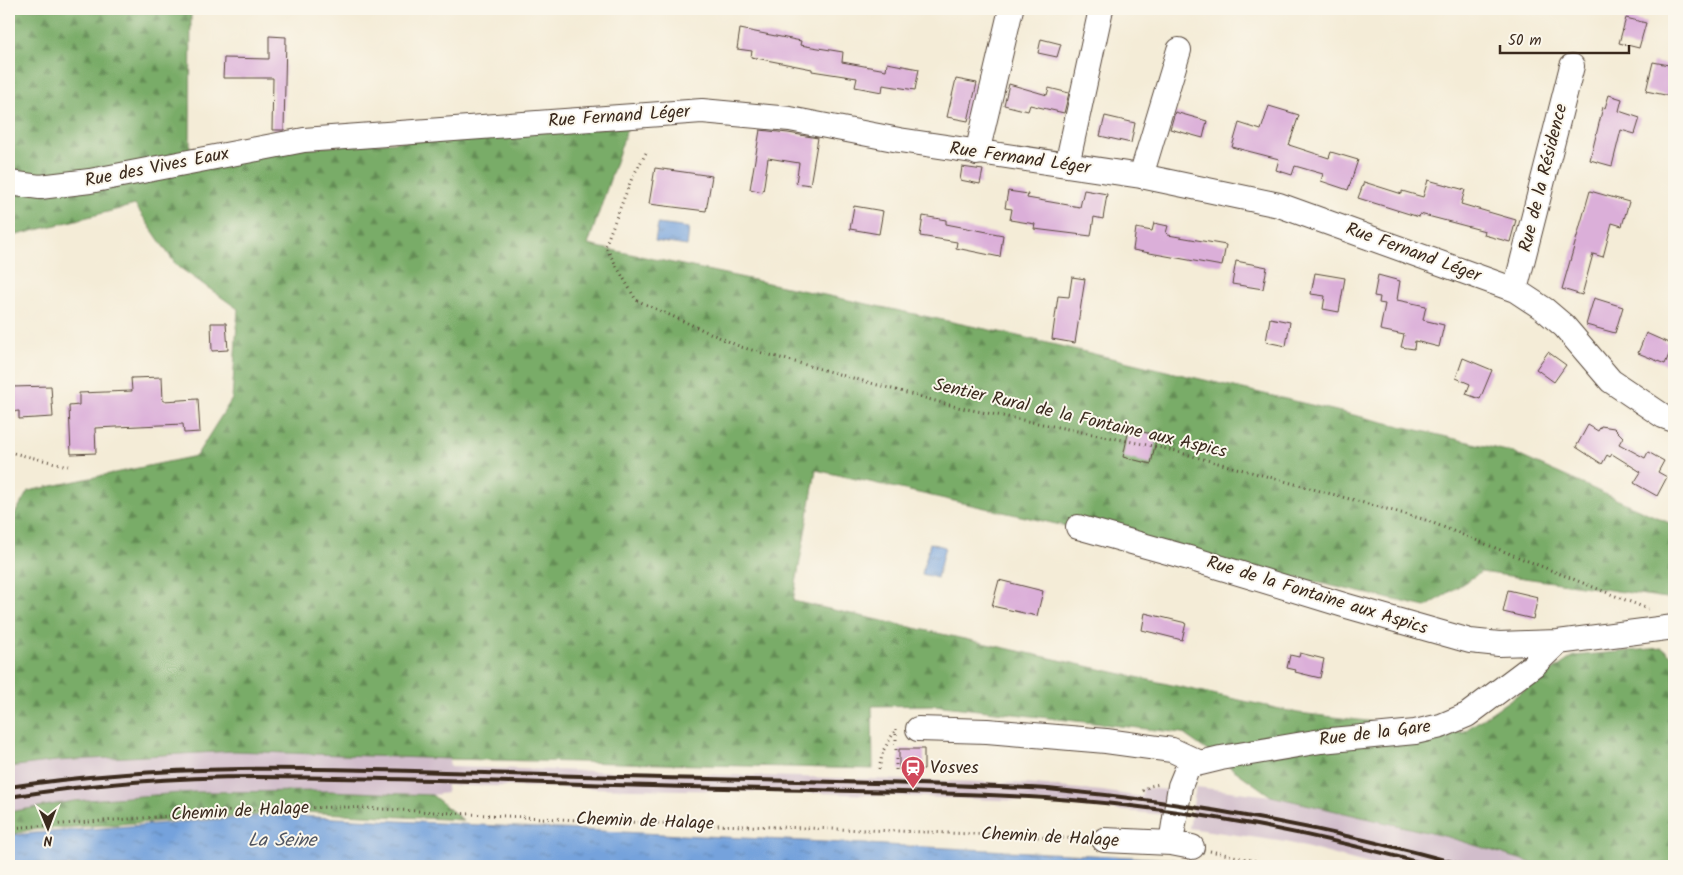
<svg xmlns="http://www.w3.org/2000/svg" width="1683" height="875" font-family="Kalam,sans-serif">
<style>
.industrial{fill:#d1bdcb}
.forest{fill:url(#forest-firs);stroke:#5a6b43}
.water{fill:url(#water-ripples);stroke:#58667d}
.building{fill:#dbafd9}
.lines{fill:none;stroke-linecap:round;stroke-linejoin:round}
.minor-casing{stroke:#57473a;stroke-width:26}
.path{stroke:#57473a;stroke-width:3;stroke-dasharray:1 4;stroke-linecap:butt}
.minor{stroke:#fff;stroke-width:24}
.rail{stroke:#3b2a1e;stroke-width:4}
.labels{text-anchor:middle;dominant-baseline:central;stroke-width:4;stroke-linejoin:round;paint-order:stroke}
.street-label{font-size:18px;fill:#3b2a1e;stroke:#fbf7ec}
.poi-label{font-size:18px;fill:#3b2a1e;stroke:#fbf7ec;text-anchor:start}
.water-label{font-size:19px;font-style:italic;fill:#4f5460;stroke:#fbf7ec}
</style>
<defs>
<pattern id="forest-firs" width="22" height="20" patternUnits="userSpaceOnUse" patternTransform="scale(1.25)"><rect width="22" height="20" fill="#79ac68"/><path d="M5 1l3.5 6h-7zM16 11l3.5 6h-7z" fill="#648c55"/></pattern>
<pattern id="water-ripples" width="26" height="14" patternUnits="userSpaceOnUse" patternTransform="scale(1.25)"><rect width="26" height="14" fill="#74a2dc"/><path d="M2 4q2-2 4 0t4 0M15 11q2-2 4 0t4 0" fill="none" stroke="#6084b2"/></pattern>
</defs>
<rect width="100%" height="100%" fill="#fbf7ec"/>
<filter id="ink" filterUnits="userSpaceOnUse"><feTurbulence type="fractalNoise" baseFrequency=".02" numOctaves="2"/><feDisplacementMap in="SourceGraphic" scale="10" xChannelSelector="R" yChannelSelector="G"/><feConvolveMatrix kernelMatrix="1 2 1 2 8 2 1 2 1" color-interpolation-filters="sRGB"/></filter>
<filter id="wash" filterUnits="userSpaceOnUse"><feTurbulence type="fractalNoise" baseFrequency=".0096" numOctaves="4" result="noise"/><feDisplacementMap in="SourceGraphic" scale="20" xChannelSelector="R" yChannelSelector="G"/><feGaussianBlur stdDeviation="1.12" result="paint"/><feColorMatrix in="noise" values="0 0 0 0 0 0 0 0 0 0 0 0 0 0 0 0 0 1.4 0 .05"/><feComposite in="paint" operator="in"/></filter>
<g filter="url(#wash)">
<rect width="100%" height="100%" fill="#f4ecd7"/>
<!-- industrial -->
<path class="industrial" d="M 234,751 L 449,759 L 450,767 L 1013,783 L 1102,791 L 1142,797 L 1143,788 L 1170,790 L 1166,815 L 1024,801 L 821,793 L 447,785 L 447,793 L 432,795 L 329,791 L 194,792 L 74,801 L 9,812 L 9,767 L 56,761 Z
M 1196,787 L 1271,796 L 1448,837 L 1542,866 L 1377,866 L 1286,842 L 1189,828 Z"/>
<!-- forest -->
<path class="forest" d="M 9,9 L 191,9 L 190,148 L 323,147 L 628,126 L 588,245 L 1009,334 L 1511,452 L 1674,525 L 1674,599 L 1481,572 L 1426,607 L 816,470 L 793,601 L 1298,713 L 1463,732 L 1574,656 L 1662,648 L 1674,657 L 1674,866 L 1542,866 L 1448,837 L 1271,796 L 1182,733 L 934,705 L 872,706 L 873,769 L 449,759 L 234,751 L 56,761 L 9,767 L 9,524 L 28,491 L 196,456 L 232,399 L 238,309 L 176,265 L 135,205 L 9,237 L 9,91 L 12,84 L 9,76 Z
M 329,791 L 432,795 L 463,820 L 301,812 L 30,830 L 9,835 L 9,812 L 74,801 L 194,792 Z"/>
<!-- water -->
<path class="water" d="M 658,224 L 689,228 L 687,246 L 655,241 Z
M 930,543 L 945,547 L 937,578 L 922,574 Z
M 275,815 L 1171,859 L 1198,866 L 9,866 L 9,835 Z"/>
<g id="blocks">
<!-- building -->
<path class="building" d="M 1626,18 L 1646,23 L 1639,48 L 1619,43 Z
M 740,29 L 801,41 L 800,45 L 843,52 L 842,62 L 886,70 L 887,63 L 919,69 L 915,90 L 883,85 L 882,92 L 855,87 L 857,78 L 812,71 L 812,69 L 751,57 L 752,51 L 737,49 Z
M 269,36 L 286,37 L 284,130 L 272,130 L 273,78 L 223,78 L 224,58 L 269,59 Z
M 1041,39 L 1061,44 L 1057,57 L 1038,53 Z
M 1653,62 L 1674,66 L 1674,77 L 1670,96 L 1646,91 Z
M 956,79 L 977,83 L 968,121 L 947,117 Z
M 1009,84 L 1047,95 L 1049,88 L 1069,93 L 1064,113 L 1030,105 L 1028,111 L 1004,105 Z
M 1609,95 L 1622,99 L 1619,111 L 1640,118 L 1635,134 L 1621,130 L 1612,166 L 1590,160 L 1603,107 L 1605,108 Z
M 1269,106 L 1299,115 L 1289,145 L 1329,158 L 1331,152 L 1358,160 L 1348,190 L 1321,181 L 1323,174 L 1295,166 L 1292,175 L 1276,170 L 1279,159 L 1232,147 L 1239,123 L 1261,130 Z
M 1175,112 L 1207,121 L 1203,138 L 1170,129 Z
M 1105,116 L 1135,123 L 1131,143 L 1100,136 Z
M 760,130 L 788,133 L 818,138 L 810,185 L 796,183 L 799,163 L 768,158 L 763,192 L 750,189 Z
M 962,167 L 983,170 L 980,184 L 960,180 Z
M 655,168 L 712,176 L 706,211 L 649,204 Z
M 1428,180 L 1465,190 L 1461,204 L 1516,220 L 1510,242 L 1484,235 L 1485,231 L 1420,214 L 1419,217 L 1358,198 L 1364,182 L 1402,194 L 1402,191 L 1423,197 Z
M 1084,190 L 1107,194 L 1103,219 L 1094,217 L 1091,236 L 1034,229 L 1035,224 L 1010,220 L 1012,209 L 1005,208 L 1008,191 L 1028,194 L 1027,198 L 1080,207 Z
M 1590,191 L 1629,202 L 1622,226 L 1612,223 L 1603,257 L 1593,254 L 1582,295 L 1562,289 Z
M 854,206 L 883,211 L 879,234 L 850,229 Z
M 923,216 L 946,220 L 946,224 L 1003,235 L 1000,257 L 956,248 L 957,242 L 920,236 Z
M 1154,223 L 1168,226 L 1166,233 L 1168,235 L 1226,245 L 1222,266 L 1133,250 L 1136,228 L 1152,231 Z
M 1236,261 L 1267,267 L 1263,289 L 1232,284 Z
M 1315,273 L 1345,278 L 1339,312 L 1323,309 L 1325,296 L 1311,294 Z
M 1378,275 L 1400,281 L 1397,300 L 1426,306 L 1423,320 L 1444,325 L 1439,347 L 1415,341 L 1414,349 L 1401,347 L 1404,335 L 1380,330 L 1385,304 L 1379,303 L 1380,297 L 1374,296 Z
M 1072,277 L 1085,279 L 1075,343 L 1052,339 L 1058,296 L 1069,297 Z
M 1594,298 L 1623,307 L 1615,333 L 1586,325 Z
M 1270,318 L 1290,322 L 1286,346 L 1266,342 Z
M 211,323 L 226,323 L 228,350 L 212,351 Z
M 1646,333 L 1673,345 L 1665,364 L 1638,353 Z
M 1548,352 L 1566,365 L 1554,382 L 1536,369 Z
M 1463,358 L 1492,370 L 1480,399 L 1466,394 L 1470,384 L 1456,378 Z
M 162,377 L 163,401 L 198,399 L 200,432 L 184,433 L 183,424 L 95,428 L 96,453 L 71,454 L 69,406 L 79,405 L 79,393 L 132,391 L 131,378 Z
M 51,386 L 53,417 L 19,419 L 19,411 L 9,412 L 9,397 L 13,397 L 12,387 Z
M 1588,425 L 1598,431 L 1601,426 L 1614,428 L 1623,437 L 1619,444 L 1645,458 L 1648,452 L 1664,461 L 1658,472 L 1667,477 L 1657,496 L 1634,483 L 1641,472 L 1612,454 L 1610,457 L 1607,455 L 1602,464 L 1576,447 Z
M 1129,429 L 1157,435 L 1151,464 L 1123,457 Z
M 999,580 L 1043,591 L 1037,616 L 992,606 Z
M 1508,590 L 1538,597 L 1533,619 L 1503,612 Z
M 1145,613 L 1186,623 L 1182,640 L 1142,630 Z
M 1300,653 L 1324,659 L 1320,678 L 1295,672 L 1296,670 L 1287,668 L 1290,655 L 1299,657 Z
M 899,749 L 924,749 L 924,769 L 899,770 Z"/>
</g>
</g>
<g filter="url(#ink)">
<use href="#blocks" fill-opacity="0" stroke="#57473a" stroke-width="1"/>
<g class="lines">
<defs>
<path id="minor" d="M 977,153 L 1011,9
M 1067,165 L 1101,9
M 1141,176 L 1179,50
M 9,183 L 40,187 L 90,181 L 304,140 L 702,111 L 790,119 L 899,140 L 1141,176 L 1279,205 L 1515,290 L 1544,309 L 1564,326 L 1611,381 L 1663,416 L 1674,420
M 1515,290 L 1572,66
M 1078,527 L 1189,558 L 1347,606 L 1470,641 L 1499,644 L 1558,642 L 1674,627
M 918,729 L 987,731 L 1106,741 L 1172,750 L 1198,762
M 1104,840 L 1171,843 L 1192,847
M 1171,843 L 1180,786 L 1187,769 L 1192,765 L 1221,758 L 1321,741 L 1415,732 L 1441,726 L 1467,715 L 1535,664 L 1558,642"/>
</defs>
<!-- minor casing -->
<use href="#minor" class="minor-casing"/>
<!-- path -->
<path class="path" d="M 646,153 L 632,178 L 605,246 L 636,300 L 741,347 L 957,407 L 1163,448 L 1423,519 L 1648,609
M 9,452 L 68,466
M 879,769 L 883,751 L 896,729
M 896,770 L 896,729 L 899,729
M 1143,791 L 1150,786 L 1160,784
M 9,828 L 276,808 L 346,807 L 595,821 L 927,832 L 1084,839
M 1210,851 L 1279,866"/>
<!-- minor -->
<use href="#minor" class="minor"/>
<!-- rail -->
<path class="rail" d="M 9,787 C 187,759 367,770 546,775 C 714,780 881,781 1048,789 C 1190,802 1329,828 1467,866
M 9,797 C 91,784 173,777 256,777 C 412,778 569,784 725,788 C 832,791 940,791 1046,798 C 1176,807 1307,831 1432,866"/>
</g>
</g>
<!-- icons -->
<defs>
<symbol id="station-pin" viewBox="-11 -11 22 30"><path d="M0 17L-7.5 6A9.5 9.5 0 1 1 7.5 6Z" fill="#d1495b" stroke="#fbf7ec"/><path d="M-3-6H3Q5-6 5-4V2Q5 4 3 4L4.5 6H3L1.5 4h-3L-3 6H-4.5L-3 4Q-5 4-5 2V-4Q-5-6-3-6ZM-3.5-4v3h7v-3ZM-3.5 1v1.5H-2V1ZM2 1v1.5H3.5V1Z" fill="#fff"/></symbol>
</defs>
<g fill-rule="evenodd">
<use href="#station-pin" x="899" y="754" width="28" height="38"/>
</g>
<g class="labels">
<!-- street labels -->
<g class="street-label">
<text transform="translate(619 117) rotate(-4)">Rue Fernand Léger</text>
<text transform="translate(1020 159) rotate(8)">Rue Fernand Léger</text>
<text transform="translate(157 168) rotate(-11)">Rue des Vives Eaux</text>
<text transform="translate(1544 178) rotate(-76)">Rue de la Résidence</text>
<text transform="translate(1413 253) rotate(20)">Rue Fernand Léger</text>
<text transform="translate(1080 419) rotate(13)">Sentier Rural de la Fontaine aux Aspics</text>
<text transform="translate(1317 596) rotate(17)">Rue de la Fontaine aux Aspics</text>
<text transform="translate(1375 734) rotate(-7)">Rue de la Gare</text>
<text transform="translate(240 812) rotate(-3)">Chemin de Halage</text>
<text transform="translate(645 822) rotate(2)">Chemin de Halage</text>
<text transform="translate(1050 838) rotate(3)">Chemin de Halage</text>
</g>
<!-- poi labels -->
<g class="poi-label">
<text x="930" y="768">Vosves</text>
</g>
<!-- water labels -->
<g class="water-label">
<text x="282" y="841">La Seine</text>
</g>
</g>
<!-- margin -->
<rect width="1683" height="875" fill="none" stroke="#fbf7ec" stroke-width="30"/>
<!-- north arrow -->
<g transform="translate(48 828) rotate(179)" stroke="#fbf7ec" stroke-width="4" paint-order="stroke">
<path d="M0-4L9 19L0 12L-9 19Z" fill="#3b2a1e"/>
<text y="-8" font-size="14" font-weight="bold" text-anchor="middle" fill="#3b2a1e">N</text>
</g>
<!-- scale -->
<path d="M1500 45v8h129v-8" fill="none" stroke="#3b2a1e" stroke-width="2.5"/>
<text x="1508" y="45" font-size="15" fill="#3b2a1e" stroke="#fbf7ec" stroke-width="4" paint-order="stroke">50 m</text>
</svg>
